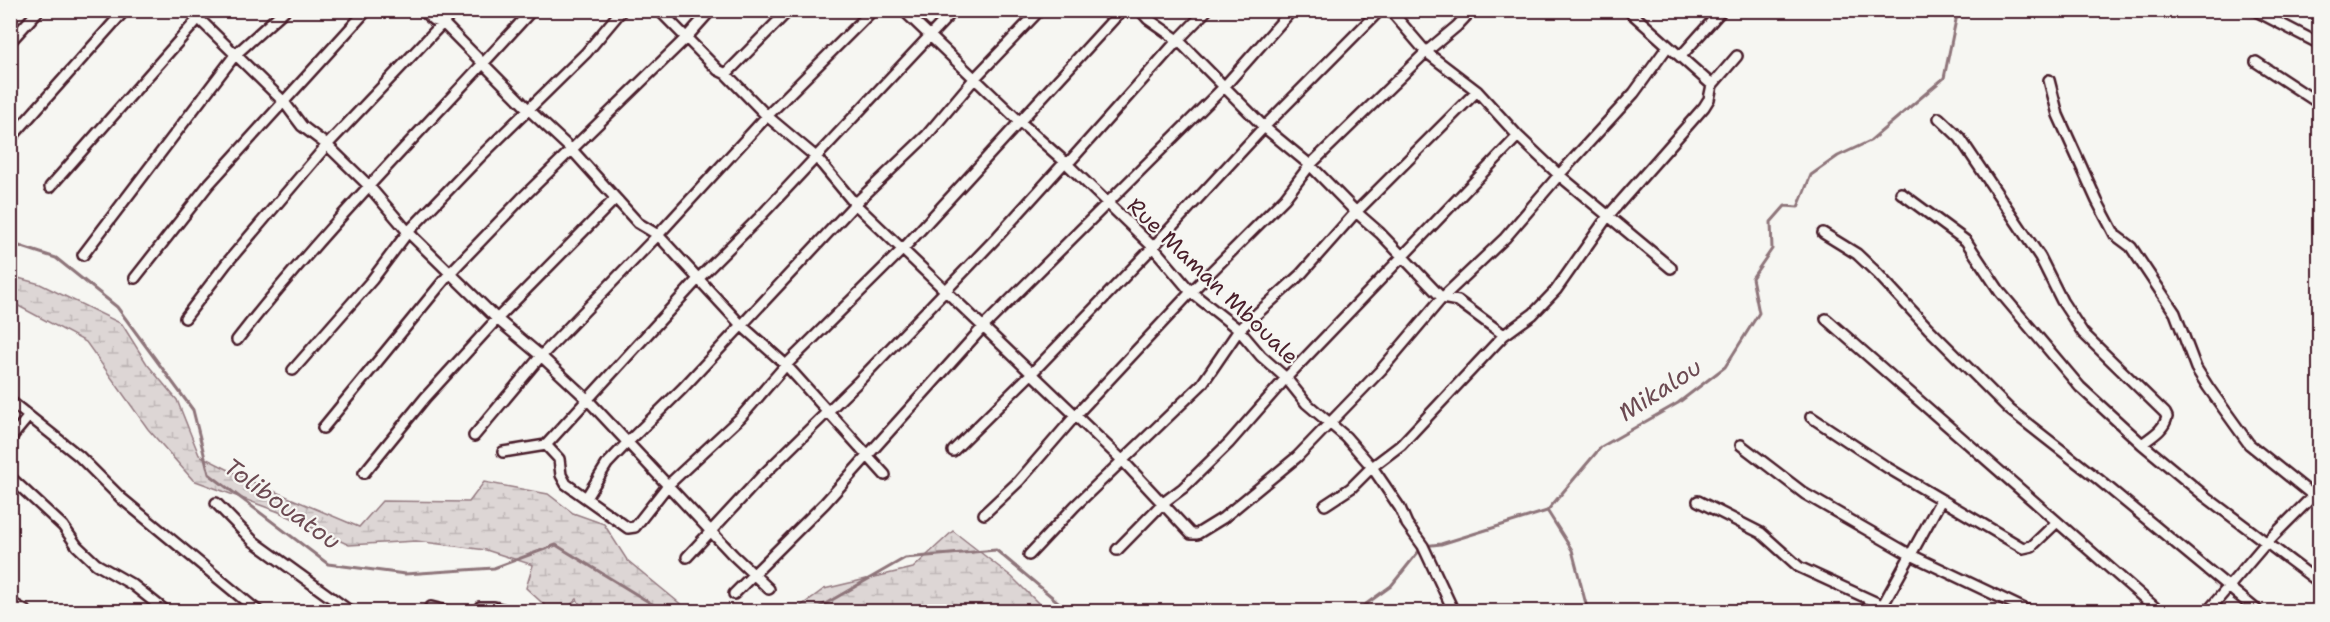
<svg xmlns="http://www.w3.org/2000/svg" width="2330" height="622" font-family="'Shantell Sans',sans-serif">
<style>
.wetland{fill:url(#wetland-marsh);stroke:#947a80;stroke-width:1.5}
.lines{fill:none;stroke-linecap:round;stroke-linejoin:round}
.stream{stroke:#8e747a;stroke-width:3}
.minor-casing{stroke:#4a1f2b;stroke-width:14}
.minor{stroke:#f6f6f2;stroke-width:9}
.labels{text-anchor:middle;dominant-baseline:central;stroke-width:4.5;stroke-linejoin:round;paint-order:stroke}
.street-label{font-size:22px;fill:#4a1f2b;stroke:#f6f6f2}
.water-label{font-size:24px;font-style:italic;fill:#6c4a52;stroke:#f6f6f2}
</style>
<defs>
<pattern id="wetland-marsh" width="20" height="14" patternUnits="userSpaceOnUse" patternTransform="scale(1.5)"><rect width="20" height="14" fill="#ddd6d5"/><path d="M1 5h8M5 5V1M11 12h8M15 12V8" fill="none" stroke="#bfb7b7"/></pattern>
</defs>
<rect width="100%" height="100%" fill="#f6f6f2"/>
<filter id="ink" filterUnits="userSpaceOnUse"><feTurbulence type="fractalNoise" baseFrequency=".0167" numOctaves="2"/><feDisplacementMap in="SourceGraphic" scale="12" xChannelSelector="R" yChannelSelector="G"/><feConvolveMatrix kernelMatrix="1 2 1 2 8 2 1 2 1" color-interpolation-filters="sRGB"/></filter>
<g filter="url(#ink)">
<!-- wetland -->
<path class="wetland" d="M 11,276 L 40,284 L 122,324 L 147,364 L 177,400 L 199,455 L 259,485 L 359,527 L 382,501 L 469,502 L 484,482 L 548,494 L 573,513 L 604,524 L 627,560 L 689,611 L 583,611 L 577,599 L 564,611 L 551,611 L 526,588 L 533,565 L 486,550 L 416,541 L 349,545 L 279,512 L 193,480 L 148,429 L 86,342 L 11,302 Z
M 953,531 L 1012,577 L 1045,610 L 1042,612 L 794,611 L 824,589 L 913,568 Z"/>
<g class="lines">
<!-- stream -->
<path class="stream" d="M 10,243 L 56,258 L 117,307 L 193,410 L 209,474 L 328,564 L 405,574 L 494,568 L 556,545 L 665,612
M 1548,512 L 1572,550 L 1588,612
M 811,612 L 905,558 L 996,550 L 1070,612
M 1355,612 L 1391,586 L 1423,546 L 1441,544 L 1547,511 L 1601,447 L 1678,403 L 1725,367 L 1759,313 L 1752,278 L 1772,249 L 1771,222 L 1785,206 L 1798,207 L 1811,175 L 1838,156 L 1870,141 L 1944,78 L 1958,10"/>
<defs>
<path id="minor" d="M 190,10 L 284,102 L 302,126 L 327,145 L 368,185 L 408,232 L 497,319 L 541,356 L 587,399 L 733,555 L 769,589
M 422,10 L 433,20 L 443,23 L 528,109 L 573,151 L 638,223 L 658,235 L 741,325 L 786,365 L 885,475
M 659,10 L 718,70 L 726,74 L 767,116 L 816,157 L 855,204 L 1123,461 L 1191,534 L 1197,534 L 1223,518 L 1297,457 L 1381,370 L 1442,298 L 1505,238 L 1559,175 L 1634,93 L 1668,46
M 903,10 L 1019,121 L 1065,162 L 1153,247 L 1191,292 L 1239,330 L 1261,356 L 1286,378 L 1306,403 L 1346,437 L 1372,467 L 1400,508 L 1407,524 L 1423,546 L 1454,612
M 1140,10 L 1148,19 L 1178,40 L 1264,127 L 1310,165 L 1356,212 L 1380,233 L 1442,298 L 1458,301 L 1504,335
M 1390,10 L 1426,52 L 1477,91 L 1518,136 L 1559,175 L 1671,268
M 1628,10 L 1712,85
M 2254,10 L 2320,44
M 10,42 L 39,10
M 1681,56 L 1722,10
M 2256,62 L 2320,104
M 726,74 L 789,10
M 2049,80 L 2058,115 L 2097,201 L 2115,235 L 2131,247 L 2175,313 L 2196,368 L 2208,387 L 2249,444 L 2320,501
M 1939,118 L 1960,138 L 2001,199 L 2040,257 L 2062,301 L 2083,333 L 2165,413 L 2167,417 C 2164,430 2152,436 2142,444
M 10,139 L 125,10
M 50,187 L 206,10
M 1901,193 L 1966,241 L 2000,292 L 2080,387 L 2142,444 L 2206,497 L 2320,583
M 1823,233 L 1857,254 L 1878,274 L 1928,328 L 2010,410 L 2098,479 L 2259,612
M 83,255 L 235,55 L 285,10
M 135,278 L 209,184 L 367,10
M 185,318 L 226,264 L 327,145 L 455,10
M 1826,319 L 2160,612
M 237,340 C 328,223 433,120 532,10
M 293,370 L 372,280 L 408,232 L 482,155 L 586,53 L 622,10
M 10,401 L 79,456 L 121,498 L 259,612
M 1811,417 L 1888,468 L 2023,548 L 2032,546 L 2056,523
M 323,428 L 450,273 L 521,199 L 686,38 L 711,10
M 474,436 L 541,356 L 658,235 L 767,116 L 873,10
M 10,439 L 29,416
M 546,445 L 559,459 L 561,475 L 566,484 L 628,528 L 635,527 L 668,485 L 740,418 L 786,365 L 903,249 L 1122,10
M 1741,445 L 1805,494 L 1909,554 L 2031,612
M 953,451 L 1032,373 L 1153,247 L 1264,127 L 1380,10
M 503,452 L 546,445 L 699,278 L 758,219 L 954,10
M 364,473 L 425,398 L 497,319 L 615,199
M 10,477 L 63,526 L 77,546 L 96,564 L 133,585 L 167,612
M 586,498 L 607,464 L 627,443 L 682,389 L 855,204 L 927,135 L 975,78 L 1040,10
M 1698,501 L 1761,533 L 1799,567 L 1897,612
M 216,503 L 253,541 L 351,612
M 1325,505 L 1351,488 L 1372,467 L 1401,445 L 1504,335 L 1533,314 L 1556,290 L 1608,216 L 1704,107 L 1709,99 L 1712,85 L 1737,56
M 984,514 L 1019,481 L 1076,415 L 1191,292 L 1285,198 L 1310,165 L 1426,52 L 1457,26 L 1472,10
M 1117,550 L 1163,503 L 1183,488 L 1229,443 L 1286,378 L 1518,136
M 1029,555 L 1075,506 L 1202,384 L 1239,330 L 1301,274 L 1356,212 L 1477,91
M 687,557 L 762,476 L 857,383 L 998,236 L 1065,162 L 1071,160 L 1178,40 L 1207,10
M 734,594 L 825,503 L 983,327 L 1223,88 L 1292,10
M 10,602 L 27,612
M 426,612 L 431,607 L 451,612
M 479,612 L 480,607 L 494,607 L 512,612
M 1879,612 L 1941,500
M 2207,612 L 2266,543 L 2313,496"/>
</defs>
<!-- minor casing -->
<use href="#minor" class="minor-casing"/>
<!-- minor -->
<use href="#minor" class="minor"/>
</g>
</g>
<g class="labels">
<!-- street labels -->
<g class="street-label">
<text transform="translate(1213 281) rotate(44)">Rue Maman Mbouale</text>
</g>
<!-- water labels -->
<g class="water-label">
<text transform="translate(1660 390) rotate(-33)">Mikalou</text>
<text transform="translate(282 504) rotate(36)">Tolibouatou</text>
</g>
</g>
<!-- margin -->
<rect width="2330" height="622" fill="none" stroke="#f6f6f2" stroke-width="36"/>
<rect x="18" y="18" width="2294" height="586" fill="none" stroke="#4a1f2b" stroke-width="2" filter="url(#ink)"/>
</svg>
